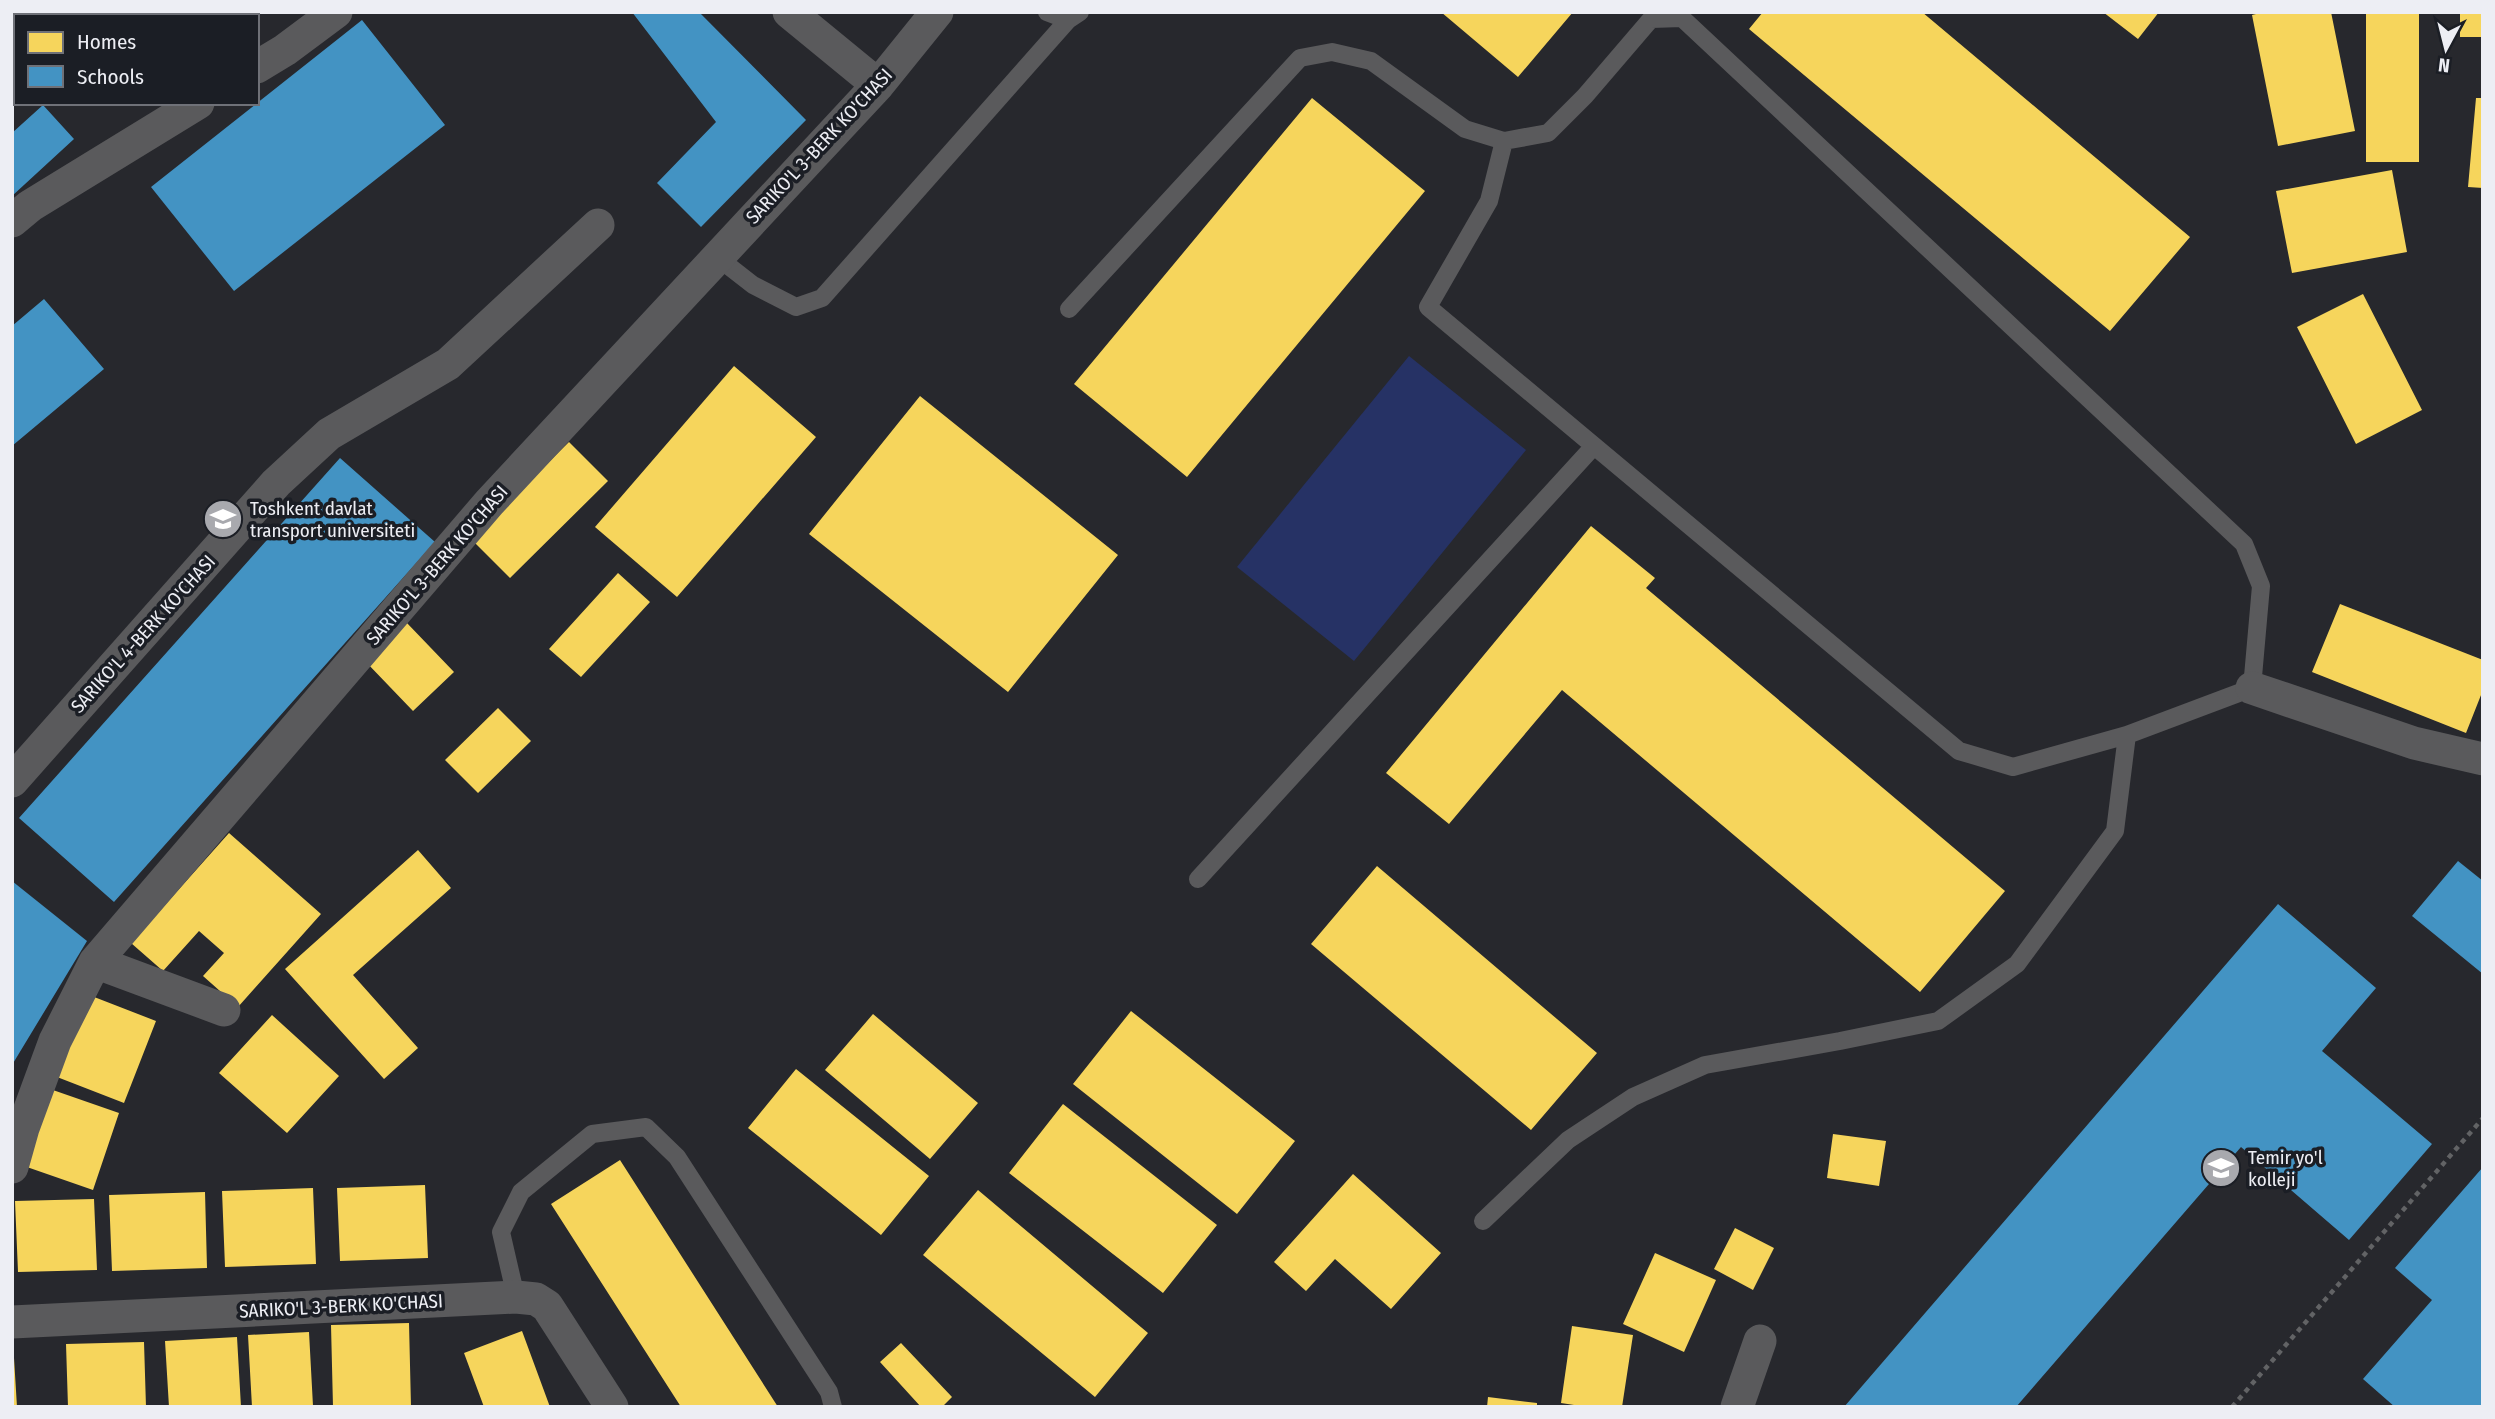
<svg xmlns="http://www.w3.org/2000/svg" width="2495" height="1419" font-family="'Fira Sans Condensed',sans-serif">
<style>
.green{fill:#263265}
.homes{fill:#f6d55c}
.schools{fill:#4393c3}
.lines{fill:none;stroke-linecap:round;stroke-linejoin:round}
.path{stroke:#626365;stroke-width:4.5;stroke-dasharray:5 5;stroke-linecap:butt}
.lane{stroke:#5a5a5c;stroke-width:18}
.street{stroke:#5a5a5c;stroke-width:33}
.labels{text-anchor:middle;dominant-baseline:central;stroke-width:7;stroke-linejoin:round;paint-order:stroke}
.street-label{font-size:19px;fill:#edeef4;stroke:#1b1e25}
.poi-label{font-size:19px;fill:#edeef4;stroke:#1b1e25;text-anchor:start}
</style>
<rect width="100%" height="100%" fill="#27282d"/>
<path class="green" d="M1409 356 1526 450 1354 661 1237 567Z"/>
<path class="homes" d="M1441 12H1573L1518 77Z
M1763 12H1922L2190 237 2110 331 1749 29Z
M2103 12H2159L2138 39Z
M2264 12H2331L2355 131 2278 146 2252 15Z
M2366 12H2419V162H2366Z
M2460 12H2483V37H2460Z
M1312 98 1425 191 1187 477 1074 384Z
M2476 98H2483V188L2468 187Z
M2392 170 2407 252 2292 273 2276 191Z
M2363 294 2422 410 2356 444 2297 327Z
M734 366 816 437 677 597 595 527Z
M920 396 1118 555 1008 692 809 534Z
M569 442 608 481 510 578 471 539Z
M1591 526 1655 578 1646 588 2005 891 1920 992 1562 690 1449 824 1386 773Z
M618 573 650 602 581 677 549 649Z
M2340 604 2483 660V690L2466 733 2312 672Z
M406 622 454 672 413 711 365 661Z
M498 708 531 741 478 793 445 760Z
M229 833 321 914 238 1007 203 976 224 953 199 931 163 971 131 943Z
M418 850 451 888 353 975 418 1048 384 1079 285 969Z
M1377 866 1597 1053 1531 1130 1311 944Z
M89 995 156 1021 124 1103 57 1077Z
M1131 1011 1295 1141 1237 1214 1073 1084Z
M873 1014 978 1103 930 1159 825 1070Z
M272 1015 339 1076 287 1133 219 1073Z
M796 1069 929 1176 881 1235 748 1128Z
M50 1089 119 1113 93 1190 24 1166Z
M1063 1104 1217 1225 1163 1293 1009 1173Z
M1833 1134 1886 1141 1879 1186 1827 1178Z
M620 1160 778 1407H681L551 1204Z
M1353 1174 1441 1253 1391 1309 1335 1259 1306 1291 1274 1262Z
M425 1185 428 1258 340 1261 337 1188Z
M313 1188 316 1264 225 1267 222 1191Z
M978 1190 1148 1333 1095 1397 923 1255Z
M205 1192 207 1268 112 1271 109 1195Z
M94 1199 97 1270 18 1272 15 1201Z
M1735 1228 1774 1248 1753 1290 1714 1269Z
M1655 1253 1716 1280 1684 1352 1623 1324Z
M409 1323 411 1407H333L331 1325Z
M1572 1326 1633 1335 1622 1407H1587L1561 1403Z
M522 1331 550 1407H484L464 1353Z
M309 1332 313 1406 252 1407 248 1335Z
M237 1337 241 1407H169L165 1341Z
M144 1342 146 1407H68L66 1344Z
M901 1343 952 1397 942 1407H921L880 1362Z
M14 1358 17 1407H12V1359Z
M1488 1397 1537 1403V1407H1487Z"/>
<path class="schools" d="M632 12H699L806 120 701 227 657 183 716 122Z
M362 20 445 125 234 291 151 187Z
M43 105 74 139 12 196V133Z
M44 299 104 369 12 446V326Z
M340 458 435 542 114 902 19 818Z
M2458 861 2483 881V974L2412 916Z
M12 881 87 941 12 1065Z
M2278 904 2376 988 2322 1051 2432 1144 2349 1240 2241 1147 2016 1407H1844Z
M2483 1167V1407H2395L2363 1379 2432 1300 2395 1268Z"/>
<g class="lines">
<path class="path" d="M2232 1407 2483 1118"/>
<path class="lane" d="M1047 12 1068 20 1080 12
M717 257 753 285 796 307 822 298 1068 20
M1069 309 1300 58 1332 52 1371 61 1465 129 1504 141 1548 133 1585 96 1651 19 1682 18 2244 544 2261 586 2252 688 2127 735 2013 767 1959 751 1428 307 1489 201 1504 141
M1198 879 1594 446
M1483 1221 1568 1140 1633 1097 1705 1065 1840 1041 1938 1021 2017 964 2115 831 2127 735
M516 1297 501 1232 521 1192 592 1134 646 1127 677 1157 829 1392 833 1407"/>
<path class="street" d="M789 12 878 85
M257 67 285 50 336 12
M12 221 30 206 198 103
M2252 688 2414 743 2483 759
M12 781 276 483 329 434 448 364 598 225
M95 962 224 1010
M12 1167 23 1128 55 1041 95 962 489 503 878 85 937 12
M12 1322 516 1297 536 1299 547 1306 612 1407
M1737 1407 1760 1341"/>
</g>
<defs>
<g id="university-disc" transform="scale(2.0125)"><circle r="9.5" fill="#a8a9ae" stroke="#1b1e25"/><path d="M0-5L7-2L0 1L-7-2ZM-4 1L0 2.5L4 1V4Q0 6-4 4Z" fill="#fff"/></g>
</defs>
<g fill-rule="evenodd">
<use href="#university-disc" x="223" y="519"/>
<use href="#university-disc" x="2221" y="1168"/>
</g>
<g class="labels">
<g class="street-label">
<text transform="translate(819 146) rotate(-47)">SARIKO'L 3-BERK KO'CHASI</text>
<text transform="translate(437 565) rotate(-49)">SARIKO'L 3-BERK KO'CHASI</text>
<text transform="translate(143 634) rotate(-48)">SARIKO'L 4-BERK KO'CHASI</text>
<text transform="translate(341 1306) rotate(-3)">SARIKO'L 3-BERK KO'CHASI</text>
</g>
<g class="poi-label">
<text x="250" y="508">Toshkent davlat<tspan x="250" dy="22">transport universiteti</tspan></text>
<text x="2248" y="1157">Temir yo'l<tspan x="2248" dy="22">kolleji</tspan></text>
</g>
</g>
<rect width="2495" height="1419" fill="none" stroke="#edeef4" stroke-width="28"/>
<rect x="14" y="14" width="245" height="91" fill="#1b1e25" stroke="#6f7178" stroke-width="2"/>
<rect x="28" y="32" width="35" height="21" fill="#f6d55c" stroke="#6f7178" stroke-width="2"/>
<text x="77" y="49" font-size="21" fill="#edeef4">Homes</text>
<rect x="28" y="66" width="35" height="21" fill="#4393c3" stroke="#6f7178" stroke-width="2"/>
<text x="77" y="84" font-size="21" fill="#edeef4">Schools</text>
<g transform="translate(2446 49) rotate(187)" stroke="#1b1e25" stroke-width="5" paint-order="stroke">
<path d="M0-5L12 26L0 18L-12 26Z" fill="#edeef4"/>
<text y="-10" font-size="19" font-weight="bold" text-anchor="middle" fill="#edeef4">N</text>
</g>
</svg>
